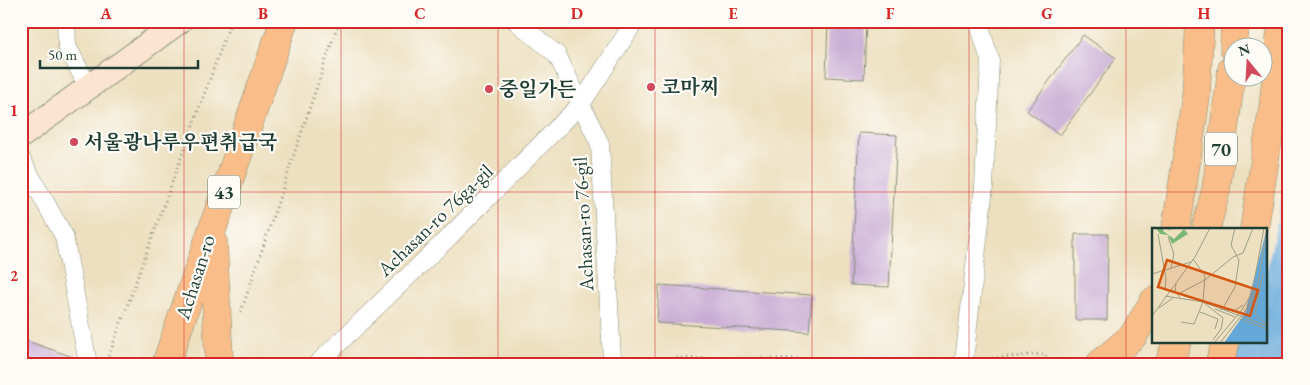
<svg xmlns="http://www.w3.org/2000/svg" width="1310" height="385" font-family="'EB Garamond','Noto Serif KR',serif">
<style>
.water{fill:#64a7d9;stroke:#427286;fill-rule:evenodd}
.pier{fill:#ede0c0;fill-rule:evenodd}
.building{fill:#c7aad4}
.lines{fill:none;stroke-linecap:round;stroke-linejoin:round}
.street-casing{stroke:#868e7a;stroke-width:19}
.secondary-casing{stroke:#868e7a;stroke-width:26}
.primary-casing{stroke:#868e7a;stroke-width:29}
.highway-casing{stroke:#868e7a;stroke-width:29}
.path{stroke:#868e7a;stroke-width:3;stroke-dasharray:1 4;stroke-linecap:butt}
.street{stroke:#fff;stroke-width:18}
.secondary{stroke:#fce5d0;stroke-width:24}
.primary{stroke:#f8bd89;stroke-width:28}
.highway{stroke:#f8bd89;stroke-width:28}
.grid{fill:none;stroke:#d62828;stroke-width:1;stroke-opacity:0.55}
.poi-dot{fill:#d1495b;stroke:#fdfcf7;stroke-width:2}
.labels{text-anchor:middle;dominant-baseline:central;stroke-width:4.5;stroke-linejoin:round;paint-order:stroke}
.shield{fill:#fdfcf7;stroke:#62766e;stroke-width:1}
.shield-label{font-size:19px;font-weight:bold;fill:#1f3d34}
.poi-label{font-size:20px;font-weight:bold;fill:#1f3d34;stroke:#fdfcf7;text-anchor:start}
.street-label{font-size:20px;fill:#1f3d34;stroke:#fdfcf7}
.inset-road{fill:none;stroke:#9b9f88;stroke-width:1}
.view{fill:#d45610;fill-opacity:0.15;stroke:#d45610;stroke-width:2.5}
.inset-edge{fill:none;stroke:#1f3d34;stroke-width:2.5}
.neatline{fill:none;stroke:#d62828;stroke-width:2}
.grid-label{font-size:16px;text-anchor:middle;font-weight:bold;fill:#d62828}
</style>
<rect width="100%" height="100%" fill="#fdfcf7"/>
<filter id="ink" filterUnits="userSpaceOnUse"><feTurbulence type="fractalNoise" baseFrequency=".02" numOctaves="2"/><feDisplacementMap in="SourceGraphic" scale="10" xChannelSelector="R" yChannelSelector="G"/><feConvolveMatrix kernelMatrix="1 2 1 2 8 2 1 2 1" color-interpolation-filters="sRGB"/></filter>
<filter id="wash" filterUnits="userSpaceOnUse"><feTurbulence type="fractalNoise" baseFrequency=".0096" numOctaves="4" result="noise"/><feDisplacementMap in="SourceGraphic" scale="20" xChannelSelector="R" yChannelSelector="G"/><feGaussianBlur stdDeviation="1.12" result="paint"/><feColorMatrix in="noise" values="0 0 0 0 0 0 0 0 0 0 0 0 0 0 0 0 0 1.4 0 .05"/><feComposite in="paint" operator="in"/></filter>
<g filter="url(#wash)">
<rect width="100%" height="100%" fill="#ede0c0"/>
<path class="water" d="M1289 21V364H1225L1231 341H1266V229L1214 42ZM1232 48H1262V78H1232Z"/>
<path class="pier" d="M1212 21H1289V167L1266 273V229H1230ZM1232 48H1262V78H1232Z"/>
<g id="blocks">
<path class="building" d="M828 21H866L864 79 826 77Z
M1083 35 1116 58 1060 135 1027 111Z
M859 133 897 135 889 287 851 285Z
M1075 234H1108L1107 320H1075Z
M659 285 812 295 809 332 657 323Z
M21 339 76 358 77 364H21Z"/>
</g>
</g>
<g filter="url(#ink)">
<use href="#blocks" fill-opacity="0" stroke="#868e7a" stroke-width="1"/>
<g class="lines">
<g class="street-casing">
<path id="street" d="M66 21 67 46 88 87
M516 21 557 55 600 144 612 358 616 364
M21 159 64 236 88 364
M317 364 450 236 581 104 635 21
M960 364 964 361 984 187 990 60 978 21"/>
</g>
<g class="secondary-casing">
<path id="secondary" d="M21 136 180 21"/>
</g>
<g class="primary-casing">
<path id="primary" d="M213 241 219 359 221 364
M166 364 284 21"/>
</g>
<g class="highway-casing">
<path id="highway" d="M1234 48 1235 21
M1176 229 1196 96 1200 21
M1206 229 1216 190 1232 69
M1254 229 1273 108 1282 21
M1100 364 1133 336 1154 301
M1169 364 1177 341
M1219 364 1226 341"/>
</g>
<path class="path" d="M241 312 339 21
M632 358 943 360
M982 359 1045 354 1050 364
M107 361 231 21
M579 364 593 361"/>
<use href="#street" class="street"/>
<use href="#secondary" class="secondary"/>
<use href="#primary" class="primary"/>
<use href="#highway" class="highway"/>
</g>
</g>
<path class="grid" d="M184 21V364M341 21V364M498 21V364M655 21V364M812 21V364M969 21V364M1126 21V364M21 192H1289"/>
<g class="poi-dot">
<circle cx="651" cy="87" r="5"/>
<circle cx="489" cy="89" r="5"/>
<circle cx="74" cy="142" r="5"/>
</g>
<g class="labels">
<g class="shield">
<rect x="1205" y="132.5" width="32" height="33" rx="4"/>
<rect x="208" y="175.5" width="32" height="33" rx="4"/>
</g>
<g class="shield-label">
<text x="1221" y="149">70</text>
<text x="224" y="192">43</text>
</g>
<g class="poi-label">
<text x="661" y="87">코마찌</text>
<text x="499" y="89">중일가든</text>
<text x="84" y="142">서울광나루우편취급국</text>
</g>
<g class="street-label">
<text transform="translate(435 220) rotate(-44)">Achasan-ro 76ga-gil</text>
<text transform="translate(583 224) rotate(-93)">Achasan-ro 76-gil</text>
<text transform="translate(195 277) rotate(-72)">Achasan-ro</text>
</g>
</g>
<g transform="translate(1152 228)">
<rect width="115" height="115" fill="#ede0c0"/>
<path d="M4 0H16L20 3 12 0 11 3 22 11 32 1 36 6 20 16 16 7 8 6Z" fill="#7ab776"/>
<path d="M115 0V115H72L93 85Z" fill="#64a7d9"/>
<path class="inset-road" d="M6 6 14 50 13 62M16 9 22 26 19 40M0 46 39 34M111 46 103 86 115 97M24 56 23 64 28 69M26 66 53 52 81 29 91 25 101 0M13 68 51 74 115 98M51 74 71 90 69 101 61 112M7 80 21 70M71 80 83 59 87 32 79 17 83 0M63 81 83 89M68 81 82 83 91 77M48 84 66 91 63 101M0 88 43 29 58 0M88 91 115 101M29 94 42 96 51 74 53 48 41 31M62 115 90 82 100 65 112 0M68 115 96 79 105 61 115 1"/>
<path class="view" d="M15 32 106 62 98 88 6 59Z"/>
<rect width="115" height="115" class="inset-edge"/>
</g>
<rect width="1310" height="385" fill="none" stroke="#fdfcf7" stroke-width="55"/>
<g transform="translate(1248 62) rotate(342)"><circle r="24" fill="#fdfcf7" stroke="#a4b0a9"/>
<path d="M0-4L9 19L0 12L-9 19Z" fill="#d1495b"/>
<text y="-8" font-size="14" font-weight="bold" text-anchor="middle" fill="#1f3d34">N</text>
</g>
<path d="M40 60v8h158v-8" fill="none" stroke="#1f3d34" stroke-width="2.5"/>
<text x="48" y="60" font-size="15" fill="#1f3d34" stroke="#fdfcf7" stroke-width="4" paint-order="stroke">50 m</text>
<rect x="28" y="28" width="1254" height="330" class="neatline"/>
<g class="grid-label">
<text x="106" y="19">A</text>
<text x="263" y="19">B</text>
<text x="420" y="19">C</text>
<text x="577" y="19">D</text>
<text x="733" y="19">E</text>
<text x="890" y="19">F</text>
<text x="1047" y="19">G</text>
<text x="1204" y="19">H</text>
<text x="14" y="116">1</text>
<text x="14" y="281">2</text>
</g>
</svg>
